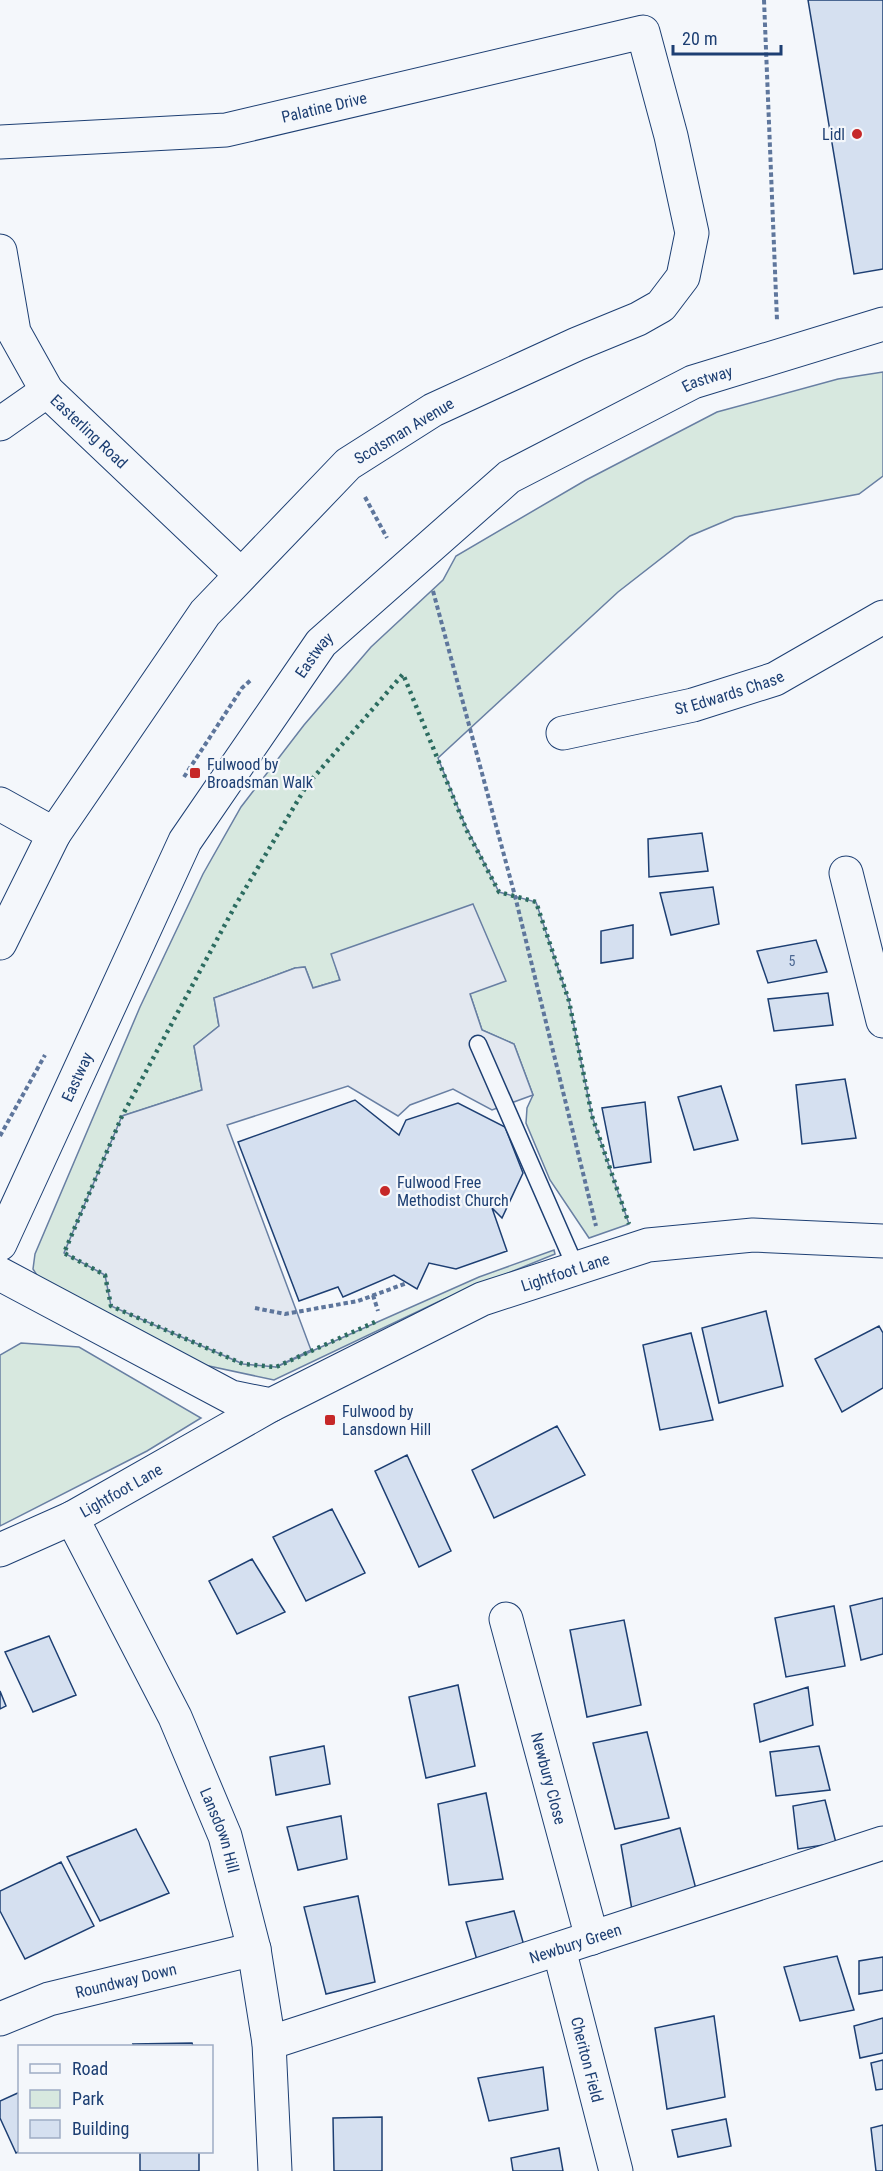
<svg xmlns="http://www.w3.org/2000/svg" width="883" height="2171" font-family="'Roboto Condensed',sans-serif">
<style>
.green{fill:#d7e8df;stroke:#687fa3;stroke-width:1.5}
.parking{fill:#e3e8f0;stroke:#687fa3;stroke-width:1.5}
.building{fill:#d5e0f0;stroke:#1d3f73;stroke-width:1.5}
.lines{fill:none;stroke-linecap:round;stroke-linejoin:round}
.lane-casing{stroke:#1d3f73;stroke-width:19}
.street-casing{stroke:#1d3f73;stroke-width:35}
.secondary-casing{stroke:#1d3f73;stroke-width:35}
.path{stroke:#5e769c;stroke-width:4;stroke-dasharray:4.5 3;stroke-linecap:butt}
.lane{stroke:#f4f7fb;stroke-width:16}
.street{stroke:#f4f7fb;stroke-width:33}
.secondary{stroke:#f4f7fb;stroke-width:33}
.hedge{stroke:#2c6c60;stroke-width:4.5;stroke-dasharray:3 4.5;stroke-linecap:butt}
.poi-dot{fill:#c62828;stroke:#f4f7fb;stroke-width:2}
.labels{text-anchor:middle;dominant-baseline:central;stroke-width:4.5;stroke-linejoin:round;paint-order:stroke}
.number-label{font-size:14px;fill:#4b6792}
.street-label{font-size:16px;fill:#1d3f73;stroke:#f4f7fb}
.poi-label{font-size:16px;fill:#1d3f73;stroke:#f4f7fb;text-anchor:start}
</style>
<rect width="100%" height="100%" fill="#f4f7fb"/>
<path class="green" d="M883 372V476L859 494 735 517 690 536 618 592 438 758 465 825 499 892 536 902 569 1001 592 1116 629 1224 589 1238 550 1180 526 1123 527 1108 533 1095 514 1044 482 1030 470 994 332 954 340 980 313 988 305 967 295 968 214 998 219 1026 194 1046 202 1090 122 1116 276 1367 479 1277 554 1250 555 1254 442 1300 274 1380 195 1363 45 1288 33 1269 35 1254 140 1007 203 874 241 807 304 725 371 647 443 580 456 556 586 480 717 412 838 379Z
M21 1343 79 1347 201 1418 147 1451 0 1526V1355Z"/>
<path class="parking" d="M473 904 506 981 470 994 482 1030 514 1044 533 1095 492 1110 453 1089 410 1105 398 1116 348 1086 227 1125 311 1350 276 1367 243 1364 111 1306 105 1275 64 1253 122 1116 202 1090 194 1046 219 1026 214 998 295 968 305 967 313 988 340 980 331 954Z"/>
<path class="building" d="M808 0H883V269L854 274Z
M702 833 708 871 649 877 648 839Z
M713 887 719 924 671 935 660 893Z
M633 925V958L601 963V931Z
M816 940 827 972 768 983 757 951Z
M828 993 833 1025 774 1031 768 999Z
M845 1079 856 1138 802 1144 796 1085Z
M721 1086 738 1140 694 1150 678 1097Z
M355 1100 399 1135 406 1120 458 1103 505 1127 523 1173 502 1218 492 1208 507 1251 456 1269 429 1263 417 1289 394 1275 343 1297 338 1287 299 1301 238 1142Z
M645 1102 651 1162 614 1168 602 1108Z
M766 1311 783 1386 719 1403 702 1328Z
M879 1326 883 1333V1388L842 1412 815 1359Z
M691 1333 713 1420 660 1430 643 1345Z
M557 1426 585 1475 494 1518 472 1470Z
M407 1455 451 1551 419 1567 375 1471Z
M332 1509 365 1573 306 1601 273 1537Z
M252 1559 285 1612 237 1634 209 1581Z
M883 1598V1654L861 1660 850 1606Z
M834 1606 845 1666 786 1677 775 1618Z
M624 1620 641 1705 587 1717 570 1630Z
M49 1636 76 1695 33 1712 5 1652Z
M458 1685 475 1766 426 1778 409 1697Z
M808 1687 813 1725 760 1742 754 1704Z
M0 1691 6 1706 0 1709Z
M647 1732 669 1818 615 1829 593 1743Z
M324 1746 330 1784 276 1795 270 1757Z
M819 1746 830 1790 776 1796 770 1752Z
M486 1793 503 1879 449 1885 438 1804Z
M825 1800 836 1843 798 1849 793 1806Z
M341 1816 347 1859 298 1870 287 1827Z
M680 1828 697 1893 632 1910 621 1845Z
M136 1829 169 1893 100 1921 67 1857Z
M61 1862 94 1926 25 1959 0 1911V1891Z
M358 1896 375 1982 326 1994 304 1907Z
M514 1911 525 1949 477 1960 466 1922Z
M837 1956 854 2010 800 2021 784 1967Z
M883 1957V1990L859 1994V1961Z
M714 2016 725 2097 667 2109 655 2028Z
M883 2018V2053L860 2058 854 2026Z
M192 2043 193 2046H134L133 2044Z
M883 2060V2089L876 2090 871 2063Z
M543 2067 548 2110 489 2121 478 2078Z
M20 2092V2151L16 2153 0 2118V2101Z
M382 2117V2171H334L333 2118Z
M726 2119 731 2146 678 2157 672 2130Z
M883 2125V2171H876L871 2128Z
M559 2148 563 2171H513L511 2158Z
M140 2152H199V2171H140Z"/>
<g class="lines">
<g class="lane-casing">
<path id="lane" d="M478 1044 576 1268"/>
</g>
<g class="street-casing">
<g id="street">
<path id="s1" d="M0 142 226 130 643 32 671 136 692 233 683 277 661 306 638 319 577 344 433 410 348 464 205 613 54 834"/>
<path id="s2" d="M0 251 14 332 47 391 240 574"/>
<path d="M0 424 47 391"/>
<path id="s3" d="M563 733 693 705 775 679 883 617"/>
<path d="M0 804 54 834 0 943"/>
<path d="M846 873 883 1021"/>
<path id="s4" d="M72 1518 175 1717 225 1836 254 1949 269 2043 275 2171"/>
<path id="s5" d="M0 1550 72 1518 271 1405"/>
<path id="s6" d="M506 1619 592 1938"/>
<path id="s7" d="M559 1949 616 2171"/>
<path id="s8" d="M0 2019 49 1999 254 1949"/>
<path id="s9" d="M269 2043 883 1843"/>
</g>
</g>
<g class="secondary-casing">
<g id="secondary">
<path id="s10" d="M0 1244 185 841 321 643 509 477 693 382 883 324"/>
<path id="s11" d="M0 1274 231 1397 271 1405 482 1299 648 1245 753 1235 883 1241"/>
</g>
</g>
<path class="path" d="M764 0 777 320
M365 497 387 538
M433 591 515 896 596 1226
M184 777 242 688 251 680
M0 1136 45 1055
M373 1295 378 1311
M255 1308 285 1314 358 1301 407 1283"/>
<use href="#lane" class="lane"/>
<use href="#street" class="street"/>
<use href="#secondary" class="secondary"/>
<path class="hedge" d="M375 1322 276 1367 243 1364 111 1306 105 1275 64 1253 122 1116 235 906 307 785 403 674 467 831 499 892 536 902 569 1001 592 1116 629 1224"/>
</g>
<g class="poi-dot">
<circle cx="857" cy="134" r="6"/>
<rect x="189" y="767" width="12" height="12" rx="3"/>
<circle cx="385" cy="1191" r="6"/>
<rect x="324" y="1414" width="12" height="12" rx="3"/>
</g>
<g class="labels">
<g class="number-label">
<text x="792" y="961">5</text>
</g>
<g class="street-label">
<text stroke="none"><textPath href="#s1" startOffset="327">Palatine Drive</textPath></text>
<text stroke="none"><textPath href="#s10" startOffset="1156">Eastway</textPath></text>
<text stroke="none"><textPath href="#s2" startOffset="208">Easterling Road</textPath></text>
<text transform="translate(404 431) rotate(-31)">Scotsman Avenue</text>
<text stroke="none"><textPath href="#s10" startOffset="670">Eastway</textPath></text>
<text stroke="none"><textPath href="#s3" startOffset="171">St Edwards Chase</textPath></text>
<text stroke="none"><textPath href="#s10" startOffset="184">Eastway</textPath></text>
<text stroke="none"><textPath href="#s11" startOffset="626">Lightfoot Lane</textPath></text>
<text stroke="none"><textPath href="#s5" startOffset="135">Lightfoot Lane</textPath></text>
<text stroke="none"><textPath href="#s6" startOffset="165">Newbury Close</textPath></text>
<text stroke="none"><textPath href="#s4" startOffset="346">Lansdown Hill</textPath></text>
<text stroke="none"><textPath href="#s9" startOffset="322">Newbury Green</textPath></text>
<text stroke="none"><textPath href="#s8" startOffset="132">Roundway Down</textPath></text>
<text stroke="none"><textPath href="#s7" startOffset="114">Cheriton Field</textPath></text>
</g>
<g class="poi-label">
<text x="845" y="134" text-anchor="end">Lidl</text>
<text x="207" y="764">Fulwood by<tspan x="207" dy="18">Broadsman Walk</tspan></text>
<text x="397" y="1182">Fulwood Free<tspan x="397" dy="18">Methodist Church</tspan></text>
<text x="342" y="1411">Fulwood by<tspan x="342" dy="18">Lansdown Hill</tspan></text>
</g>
</g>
<rect x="18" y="2045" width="195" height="108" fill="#f4f7fb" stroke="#9eadc5" stroke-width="1.5"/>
<rect x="30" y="2064" width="30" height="9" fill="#f4f7fb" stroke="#9eadc5" stroke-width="1.5"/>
<text x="72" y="2075" font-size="18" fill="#1d3f73">Road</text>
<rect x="30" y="2090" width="30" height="18" fill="#d7e8df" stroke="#9eadc5" stroke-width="1.5"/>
<text x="72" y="2105" font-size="18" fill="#1d3f73">Park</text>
<rect x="30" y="2120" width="30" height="18" fill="#d5e0f0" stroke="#9eadc5" stroke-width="1.5"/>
<text x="72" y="2135" font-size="18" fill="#1d3f73">Building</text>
<path d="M673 45v9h108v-9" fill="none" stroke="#1d3f73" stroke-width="3"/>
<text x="682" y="45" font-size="18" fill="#1d3f73" stroke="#f4f7fb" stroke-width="4.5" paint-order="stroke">20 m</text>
</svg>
